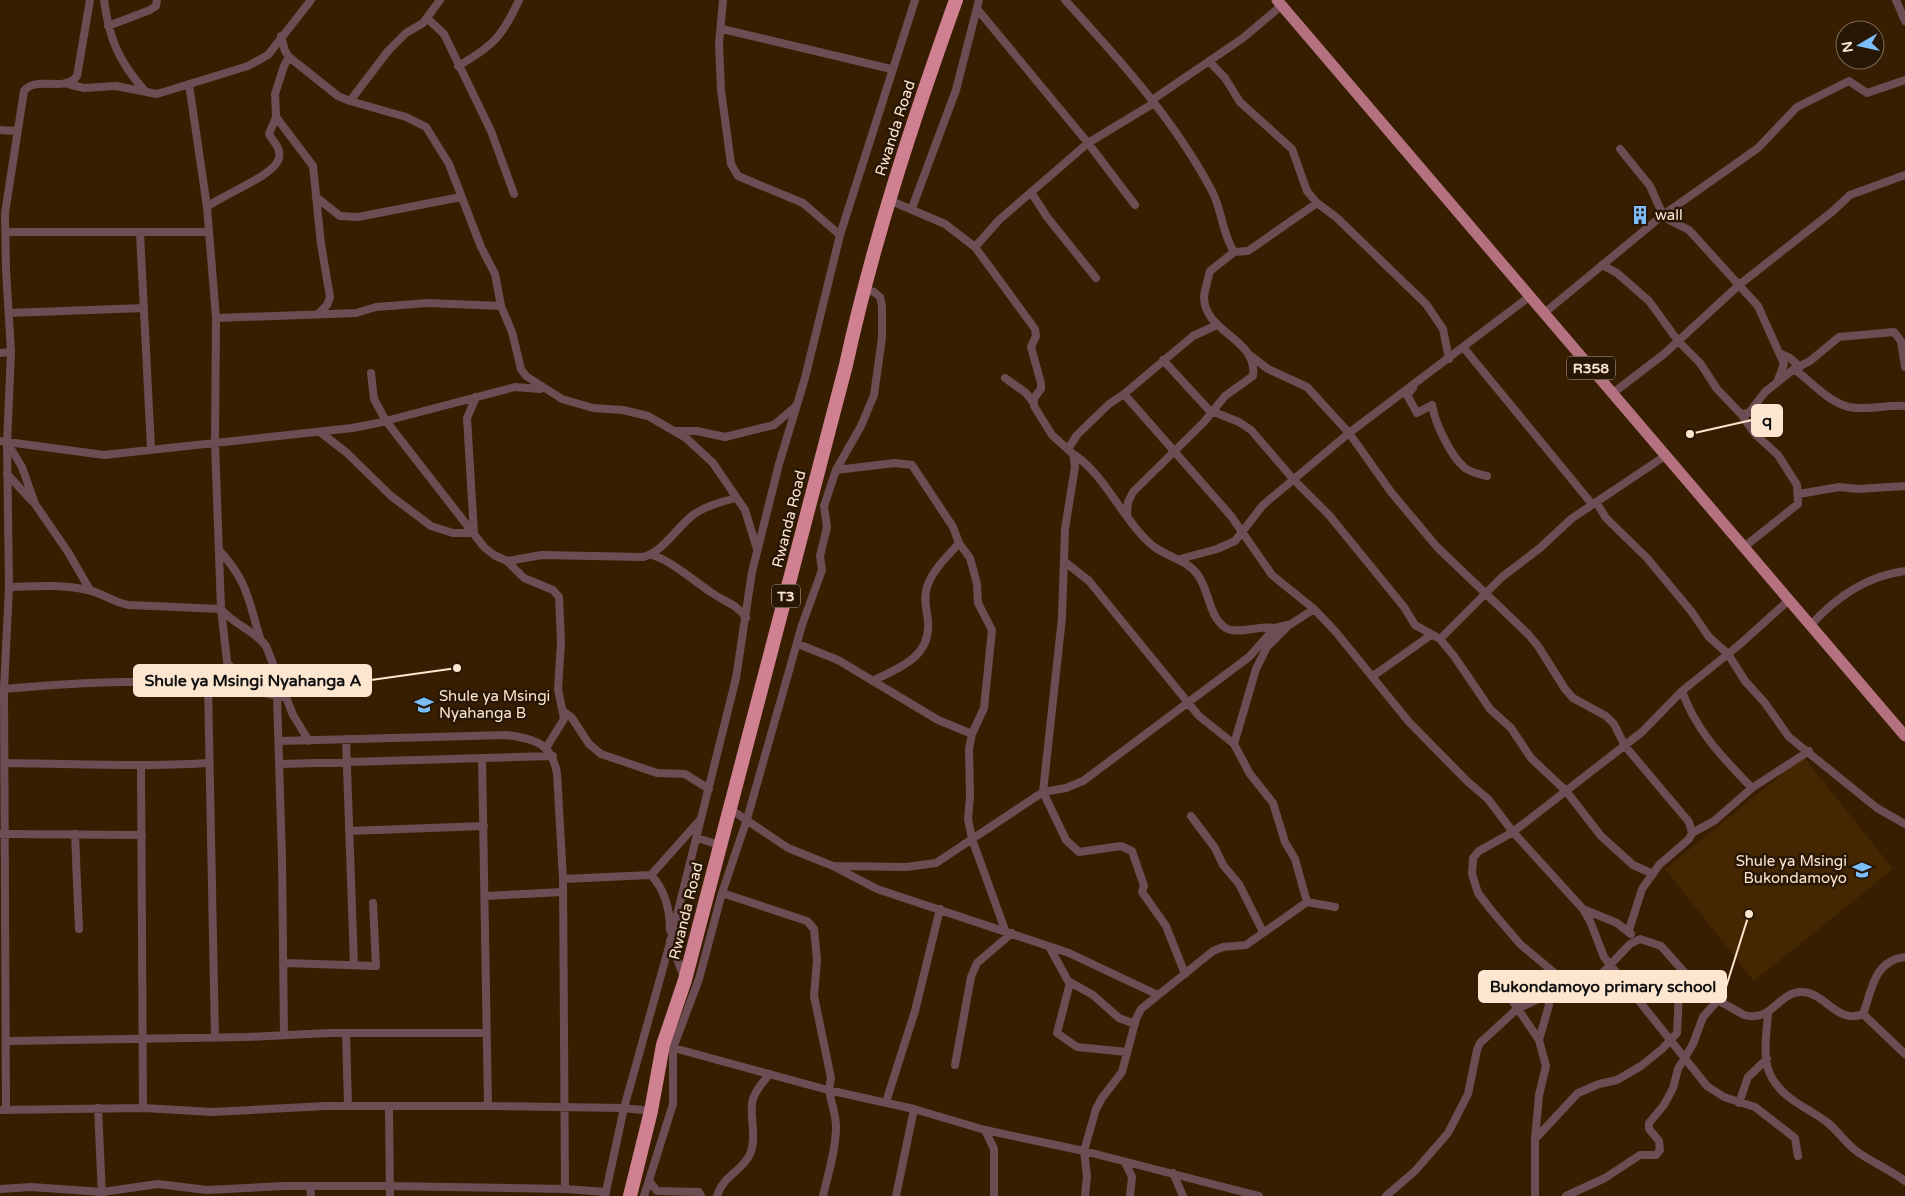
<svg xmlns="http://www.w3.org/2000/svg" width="1905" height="1196" font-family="'Varela Round',sans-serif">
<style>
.built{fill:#442701}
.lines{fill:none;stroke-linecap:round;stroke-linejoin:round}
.street{stroke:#6d4d53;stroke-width:8}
.primary{stroke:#b47280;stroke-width:11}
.highway{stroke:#d08191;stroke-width:14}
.labels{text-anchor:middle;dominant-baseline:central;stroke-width:5;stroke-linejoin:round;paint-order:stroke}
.shield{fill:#281705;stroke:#bda892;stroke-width:1}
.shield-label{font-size:14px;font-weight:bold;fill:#fde6cf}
.street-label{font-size:15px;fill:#fde6cf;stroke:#281705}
.poi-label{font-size:15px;fill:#fde6cf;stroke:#281705;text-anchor:start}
.leader{fill:none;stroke:#fde6cf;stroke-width:2}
.callout-dot{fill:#fde6cf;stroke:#281705;stroke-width:2}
.callout{fill:#fde6cf;stroke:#fde6cf;stroke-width:2}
.callout-label{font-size:16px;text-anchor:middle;font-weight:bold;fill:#111}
</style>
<rect width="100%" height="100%" fill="#381e00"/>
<path class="built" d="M1804 757 1893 869 1754 981 1665 869Z"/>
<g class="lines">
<path class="street" d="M104 0C109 39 119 62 145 91
M723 0 719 44 721 90 731 164 738 176 803 203 840 235
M1065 0C1119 59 1174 119 1212 191 1222 210 1222 233 1234 252
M1896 0 1905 21
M978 10 1088 143 1135 205
M427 18 444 34 491 131 514 194
M108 26 150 10 156 6 157 0
M722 29 891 69
M281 36 285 51 289 57 338 96 350 101 406 117 426 127 449 164 481 247 495 274 501 306 512 332 521 369 526 376 562 399 593 408 623 410 648 416 686 438 713 463 745 510 757 549
M458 66C493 46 502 37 519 0
M68 84 84 88 116 86 157 94 248 66 268 55 311 0
M189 84 207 207 216 318 215 444 221 609 230 687
M1152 100 1243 38 1282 5
M350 101 388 51 406 33 423 23 440 0
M276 117 313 166 321 244 330 297 327 305 317 315
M0 130 16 131
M1620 149 1650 186 1663 215 1669 220 1689 230 1758 306 1784 364 1778 380
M1031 192 1047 217 1096 278
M316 197 340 216 358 217 461 197
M889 200 945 224 975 247 1035 329 1036 336 1031 347 1041 383V389L1034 398V406L1052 435 1073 454 1075 467 1065 529 1062 618 1043 792 1066 840 1079 852 1121 846 1132 851 1144 886 1142 892 1166 926 1185 974
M1317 203 1336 217 1426 304 1443 329 1449 359
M207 207C222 195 276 175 279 158 281 147 273 142 269 134L276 117 275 94 284 66 289 57
M912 208 956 90 979 0
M6 232H208
M140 233 151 448
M975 247 999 220 1088 143 1154 103
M1602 265 1617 273 1649 301 1678 341 1700 363 1717 389 1741 414 1755 434 1778 455 1797 485 1798 504 1744 547
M9 313 144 308
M1543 314 1663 215 1758 148 1797 107 1849 81 1867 93 1905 80
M216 318 356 313 376 307 428 303 501 306
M1463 347 1592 504
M0 353 11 352
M1781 354 1790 358 1800 367
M1251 356 1268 369 1307 387 1349 433 1391 492 1437 547 1528 634 1538 646 1565 689 1573 698 1606 716 1614 724 1625 746 1689 822 1692 833 1689 839 1659 865 1642 889 1629 930
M1163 360 1209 410 1239 422 1251 430 1294 480 1329 515 1404 607 1415 625 1440 639 1454 656 1490 709 1511 728 1531 758 1566 791 1601 836 1633 865 1653 874
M1794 369C1812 382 1828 402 1849 407 1868 411 1887 404 1905 406
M371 373 374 399 386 421 484 547 494 555 507 561 542 555 643 557C663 552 676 528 693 515 705 506 721 502 736 498
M1005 378 1026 393 1033 402
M1413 388 1407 395 1417 413 1432 405C1435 423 1451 457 1465 468 1472 473 1479 474 1487 476
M1613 393 1664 354 1739 285 1833 211 1850 195 1905 175
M1124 394 1231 516 1272 575 1314 609 1335 631 1409 722 1468 782 1488 799 1513 832 1583 909 1590 921 1604 957 1707 1086 1724 1097 1755 1107 1795 1138 1798 1156
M1741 414 1749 413 1765 392 1794 369 1810 361 1839 337 1894 332 1901 341 1905 367
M676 431H697L725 437 774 425 795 407
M320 432 347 453 391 496 431 526 453 533H474L467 418 476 397
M0 441 104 455 352 428 378 423 515 387 540 389
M8 444 22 467 35 504 68 552 90 590
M1068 449 1077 435 1109 404 1124 394 1193 336 1217 325
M1073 454C1104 473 1124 522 1153 546 1167 557 1186 559 1198 575 1209 590 1209 618 1226 628 1237 635 1261 625 1275 628
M836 470 895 463 912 465 953 527 959 543 970 558 977 584 978 603 992 630 984 708 972 734 969 749 970 796 968 819 972 839 1005 930
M7 474 32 501
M1799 494 1839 487 1858 489 1905 486
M1596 502 1606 518 1647 558 1691 611 1709 637 1728 654 1745 681 1765 703 1789 737 1877 808 1905 824
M1127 516 1128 502 1133 492 1204 422 1225 396 1253 376C1258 338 1204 333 1204 297 1204 294 1209 274 1210 271L1234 252 1248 251 1317 203 1307 191 1292 149 1240 102 1225 78 1209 61
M219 550C248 582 248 599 260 638
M652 555C672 561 694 581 712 593 725 602 737 604 746 618
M1180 559 1217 549 1235 541 1263 505 1349 433 1529 297
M507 561 524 578 553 590 559 597 561 642 558 689 564 719 546 748
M1065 562 1089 581 1199 716 1234 744 1250 774 1273 803 1285 842 1295 859 1307 902
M9 587C35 586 63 584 88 590 103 593 114 603 129 605L221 609C234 625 254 630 266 646L293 715 309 741
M1810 626C1835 598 1866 576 1905 571
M1440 639 1502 577 1540 548 1571 519 1665 456
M798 644 838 660 938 720 972 734
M229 665 251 690
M1373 676 1431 635
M874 680C900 668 931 656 928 622 927 610 923 599 927 587 932 570 948 556 959 543
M208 685 215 1038
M4 689C96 681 192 675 282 697
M1682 691C1696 731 1723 758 1752 788
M277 696 282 859 284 1035
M563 711 572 718 589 744 601 754 657 773 685 774 709 789
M346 739 354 965
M279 741 507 735C534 739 551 742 557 773L563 879 565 1189
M1234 744 1256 669 1267 647 1289 625
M482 759 488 1106
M5 763C73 764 141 767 208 763
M280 764 553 756
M141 765 143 1108
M730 809 788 848 833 866 877 889 1069 953 1158 995
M1191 816 1215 848 1223 865 1239 884 1263 932
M349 831 484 826
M1692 833 1714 821 1752 788 1809 751
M0 834 142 835
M75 834 79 929
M697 838 720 845
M833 866 906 867 936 863 1043 792 1066 788 1083 781 1249 657 1275 628 1291 624 1314 609
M651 875C665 890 670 909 670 930
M563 879 651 875 700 820
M722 893 807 921 814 929 817 960 814 996 831 1078C826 1096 836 1108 836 1127 836 1150 828 1174 823 1196
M485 896 563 892
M1583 909 1617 923 1631 934
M670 941 684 977
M1050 948 1068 981 1093 995 1119 1018 1135 1024
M284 963 376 966 373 903
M1495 975 1539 1040
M1070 983 1057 1033 1077 1047 1127 1052
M1569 985 1520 944 1491 910 1478 893 1472 874 1473 858 1479 851 1513 832 1642 732 1682 691 1739 645 1788 601
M1768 1013C1767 1031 1762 1057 1770 1074 1781 1099 1809 1108 1828 1123 1839 1132 1847 1145 1859 1153 1874 1163 1890 1170 1905 1181
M1863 1014 1905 1054
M346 1033 348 1106
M7 1041 247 1037 329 1033H485
M670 1047 828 1090 914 1109 985 1130 1084 1151 1259 1196
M955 1065 971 977 977 963 1012 933
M886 1102 915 1011 940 909
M1739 1103 1748 1077 1767 1059
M389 1107 390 1196
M98 1108 102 1196
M0 1110 143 1108 213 1112 326 1106H488L624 1108 651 1111
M6 1110 4 689 9 587 7 443 11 352 6 270 5 213 24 91C36 75 64 93 77 76L90 0
M985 1130 994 1149V1196
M1535 1139 1578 1093 1599 1084 1617 1080 1641 1066 1662 1049 1677 1033 1679 994 1692 982
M1125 1162 1132 1177 1130 1196
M1173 1173 1183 1196
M649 1181 657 1191 699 1192 701 1196
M310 1186 311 1196
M0 1189 31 1187 102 1192 158 1184 207 1190 285 1186H390L565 1189 606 1192
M605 1196 624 1108 670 943 736 678 752 572 779 464 805 378 840 235 915 0
M644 1196 673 1104V1048L699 979 722 893 747 819 802 625 822 570 820 556 827 527 824 506 836 470 861 426 874 395 882 338V306L880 297 874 292 862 289
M717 1196C724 1174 742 1172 750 1154 757 1138 750 1120 752 1103 754 1092 763 1082 770 1074
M896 1196 914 1109
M1085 1196 1087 1176 1084 1151 1096 1109 1102 1098 1122 1072 1136 1019 1141 1009 1213 951 1223 947 1246 945 1307 902 1335 907
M1386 1196 1415 1171 1448 1133 1468 1094 1477 1050 1480 1043 1517 1009 1547 995
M1535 1196V1139L1539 1095 1546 1066 1539 1040 1549 1005 1547 995C1561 983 1575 989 1591 985L1630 944 1640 939 1661 946 1700 990 1744 1015C1773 1023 1779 990 1803 992 1825 993 1838 1025 1863 1014 1872 991 1873 961 1905 957
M1566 1196 1605 1178 1640 1155H1656L1660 1150 1659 1141 1649 1129V1123L1664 1105 1673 1088 1678 1069 1693 1044 1703 1017 1719 999"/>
<path class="primary" d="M1277 0 1905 736"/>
<path class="highway" d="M630 1196 651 1111 663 1045 685 980 846 365C873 241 913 120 956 0"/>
</g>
<defs>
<g id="building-bare" transform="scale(1.5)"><path d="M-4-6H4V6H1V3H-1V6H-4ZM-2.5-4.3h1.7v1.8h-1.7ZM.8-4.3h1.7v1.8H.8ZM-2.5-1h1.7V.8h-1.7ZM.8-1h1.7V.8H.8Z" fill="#7cbef9" stroke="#281705" stroke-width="2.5" paint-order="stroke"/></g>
<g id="school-bare" transform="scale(1.5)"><path d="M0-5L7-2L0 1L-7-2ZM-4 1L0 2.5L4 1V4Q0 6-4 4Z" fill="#7cbef9" stroke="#281705" stroke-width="2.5" paint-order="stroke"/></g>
</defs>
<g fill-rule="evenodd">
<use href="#building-bare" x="1640" y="215"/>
<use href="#school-bare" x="424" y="705"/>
<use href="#school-bare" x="1862" y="870"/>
</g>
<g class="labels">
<g class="shield">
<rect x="1567" y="356.5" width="48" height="23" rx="4"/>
<rect x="772" y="584.5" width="28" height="23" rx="4"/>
</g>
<g class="shield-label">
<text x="1591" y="368">R358</text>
<text x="786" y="596">T3</text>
</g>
<g class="street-label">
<text transform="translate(895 128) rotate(-72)">Rwanda Road</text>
<text transform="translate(789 519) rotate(-76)">Rwanda Road</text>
<text transform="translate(686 911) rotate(-76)">Rwanda Road</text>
</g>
<g class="poi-label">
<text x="1655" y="215">wall</text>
<text x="439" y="696">Shule ya Msingi<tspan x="439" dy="17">Nyahanga B</tspan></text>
<text x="1847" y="861" text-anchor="end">Shule ya Msingi<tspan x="1847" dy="17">Bukondamoyo</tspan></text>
</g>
</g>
<path class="leader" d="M1690 434L1752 420M457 668L371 680M1749 914L1726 987"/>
<g class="callout-dot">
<circle cx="1690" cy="434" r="5"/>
<circle cx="457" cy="668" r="5"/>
<circle cx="1749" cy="914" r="5"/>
</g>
<g class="callout">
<rect x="1752" y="405" width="30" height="31" rx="5"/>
<rect x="134" y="665" width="237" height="31" rx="5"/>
<rect x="1479" y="971" width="247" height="31" rx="5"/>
</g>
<g class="callout-label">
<text x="1767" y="426">q</text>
<text x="253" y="686">Shule ya Msingi Nyahanga A</text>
<text x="1603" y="992">Bukondamoyo primary school</text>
</g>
<g transform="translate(1860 45) rotate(261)"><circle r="24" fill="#281705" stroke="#7d6a56"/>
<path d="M0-4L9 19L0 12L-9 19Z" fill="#7cbef9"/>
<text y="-8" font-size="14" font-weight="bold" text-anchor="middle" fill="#fde6cf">N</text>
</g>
</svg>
